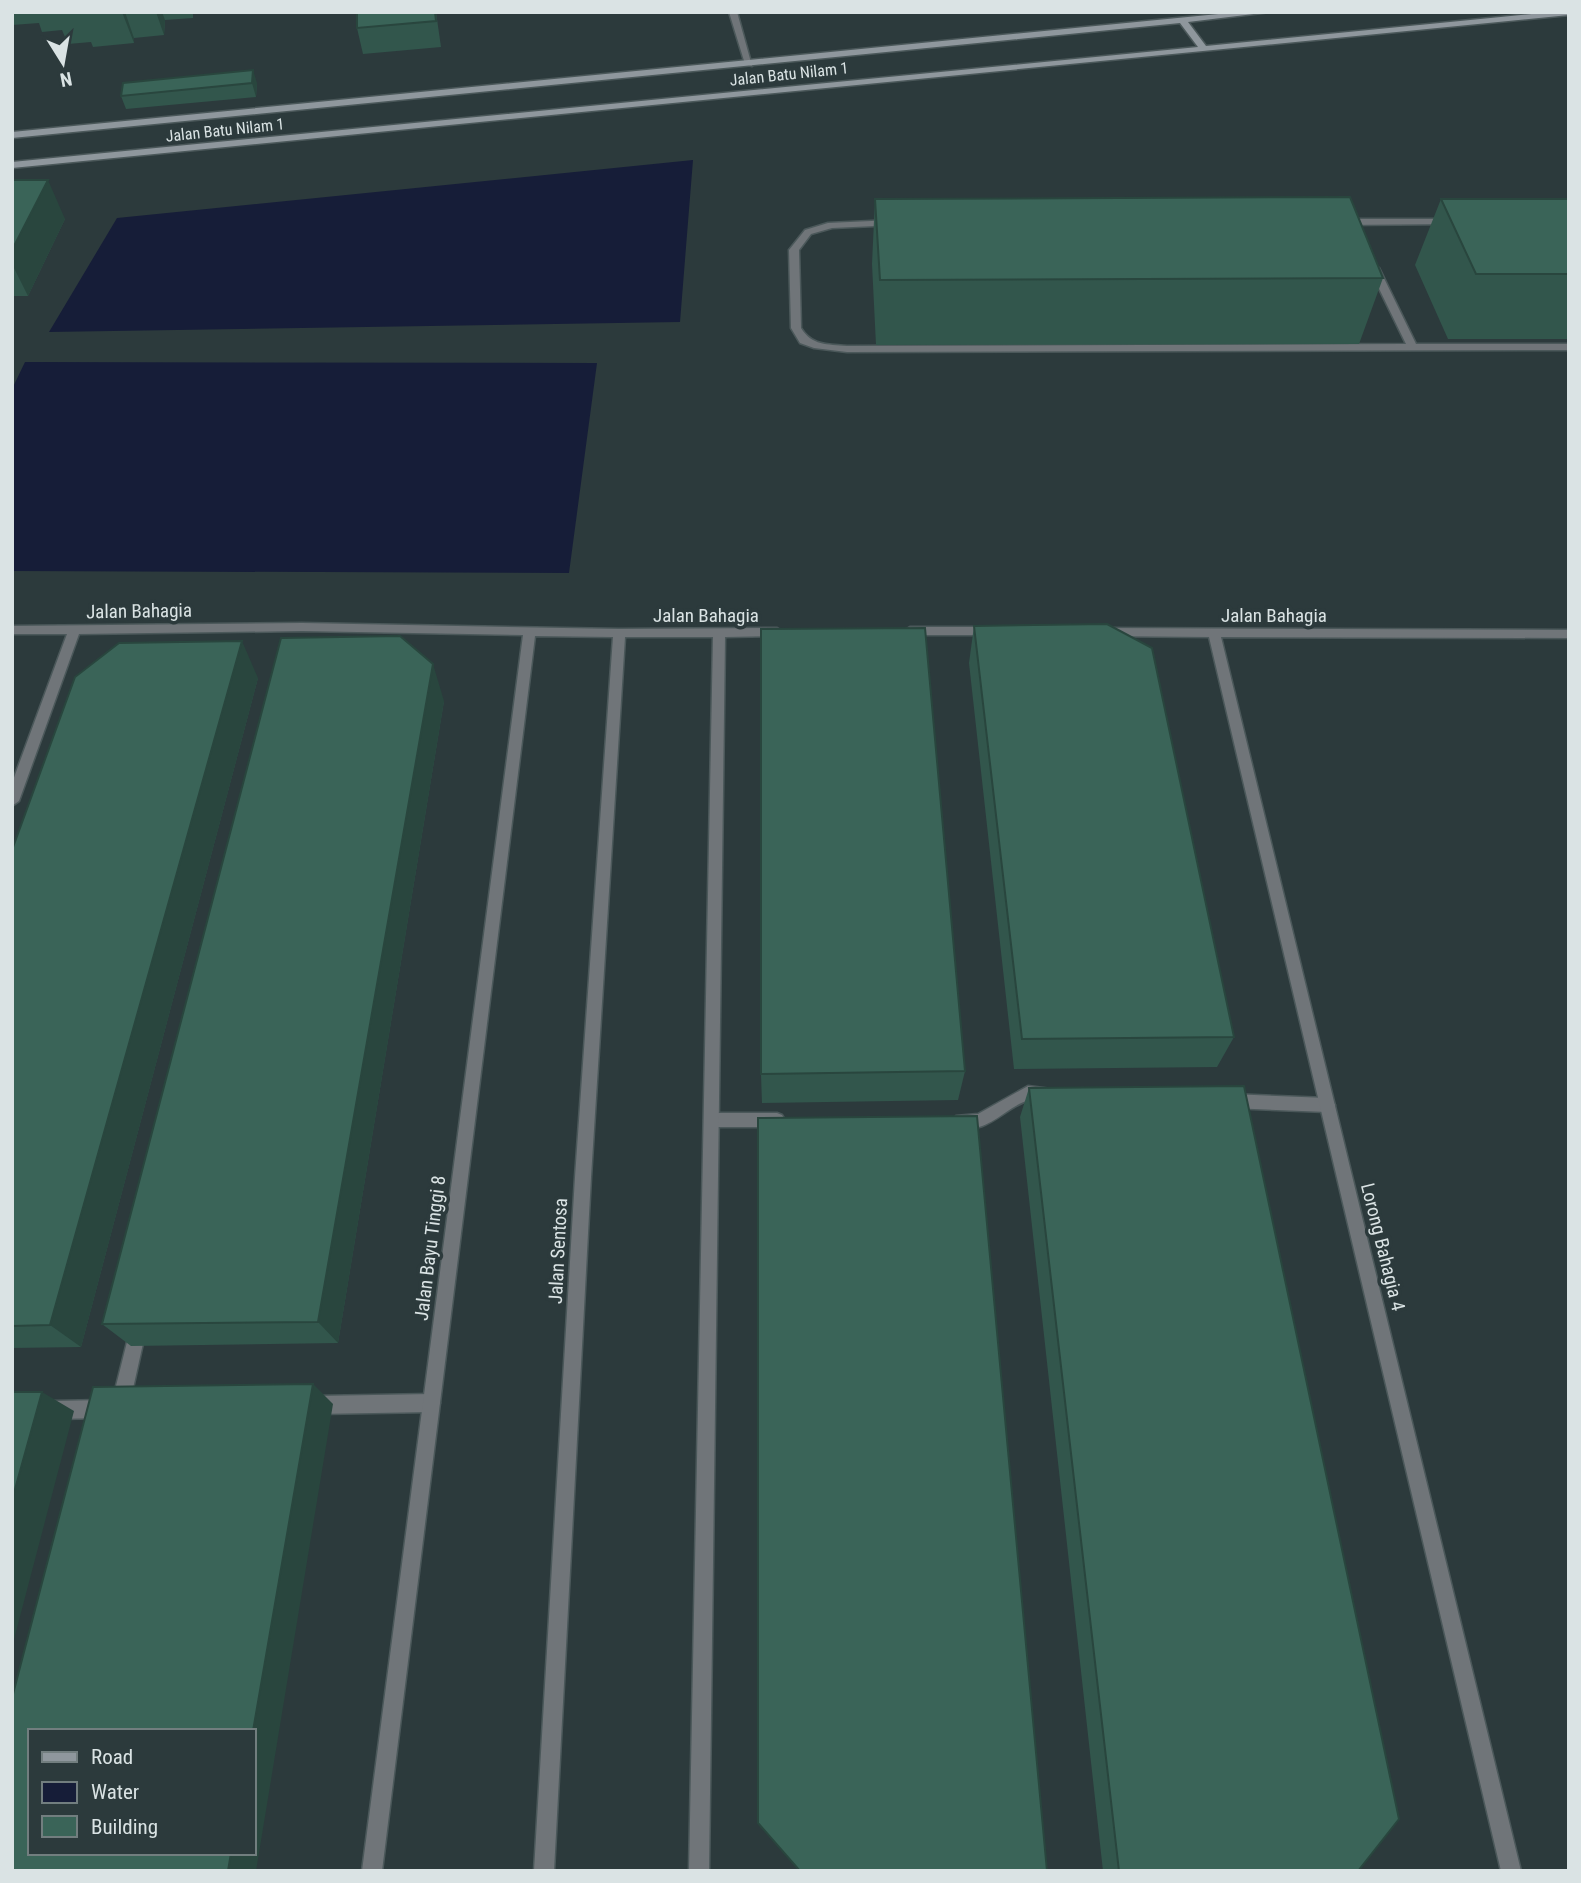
<svg xmlns="http://www.w3.org/2000/svg" width="1581" height="1883" font-family="'Roboto Condensed',sans-serif">
<style>
.water{fill:#161d38}
.lines{fill:none;stroke-linecap:round;stroke-linejoin:round}
.lane-casing{stroke:#4b585a;stroke-width:3}
.street-casing{stroke:#4b585a;stroke-width:3}
.secondary-casing{stroke:#4b585a;stroke-width:3}
.lane{fill:#707579;fill-rule:evenodd}
.street{fill:#707579;fill-rule:evenodd}
.secondary{fill:#8f979d;fill-rule:evenodd}
.wall{fill:#32564c}
.shaded-wall{fill:#29463e}
.building{fill:#3a6458;stroke:#29463e;stroke-width:2}
.labels{text-anchor:middle;dominant-baseline:central;stroke-width:7;stroke-linejoin:round;paint-order:stroke}
.far-street-label{font-size:16px;fill:#dae3e4;stroke:#2c3a3c}
.street-label{font-size:19px;fill:#dae3e4;stroke:#2c3a3c}
</style>
<rect width="100%" height="100%" fill="#2c3a3c"/>
<path class="water" d="M693 160 680 322 49 332 117 218Z
M25 362 597 363 569 573 12 571V389Z"/>
<g class="lines">
<g class="lane-casing">
<path id="lane" d="M729 12H737L752 66 745 64Z
M1449 219 1452 220V224L1344 225 1339 222 1344 219Z
M893 220 896 221V225L832 228 811 234 799 250 801 328C812 346 827 344 847 346L1406 344 1369 268 1374 265 1379 268 1416 344H1569V350L847 352 814 348 800 343 791 328 789 250 805 230 828 223Z
M1028 1086 1051 1089 1053 1094 1051 1099C1044 1102 1036 1098 1029 1100 1003 1108 986 1137 956 1126L953 1121 956 1116 978 1114Z
M1230 1094 1327 1098 1332 1100 1335 1105 1332 1110 1327 1112 1230 1108 1225 1106 1222 1101 1225 1096Z
M712 1113H777L782 1115 785 1120 782 1125 777 1127H712L707 1125 704 1120 707 1115Z
M138 1322 144 1324 146 1330 130 1402 127 1408 121 1411 115 1408 112 1402 130 1330 132 1324Z
M431 1394 437 1397 440 1403 437 1409 431 1412 317 1414 311 1411 308 1405 311 1399 317 1396Z
M104 1400 110 1403 113 1409 110 1415 104 1418 54 1419 48 1416 45 1410 48 1404 54 1401Z"/>
</g>
<g class="street-casing">
<path id="street" d="M302 623 619 629 777 628 783 632 777 636 725 637 709 1871H689L713 637H625L591 1177 554 1871H534L575 1177 613 637 535 636 382 1871H362L523 635 302 631 79 634 19 801 12 806V783L67 634H12V626Z
M910 627H991L997 631 991 635H910L904 631Z
M1102 628 1569 630V638L1221 637 1521 1871H1501L1209 637 1102 636 1096 632Z"/>
</g>
<g class="secondary-casing">
<path id="secondary" d="M1239 12H1270L1188 22 1206 46 1552 12H1569V15L12 168V162L1198 47 1180 23 12 138V132Z"/>
</g>
<use href="#lane" class="lane"/>
<use href="#street" class="street"/>
<use href="#secondary" class="secondary"/>
</g>
<path class="wall" d="M12 12H193V18L165 20 164 35 134 38V43L93 47 91 42 68 44 62 30 42 32 39 23 12 25Z
M357 12H436L441 47 363 54 357 28Z
M123 83H257L256 97 126 109 121 96Z
M12 180 65 219 28 296H12Z
M875 199 1383 278 1359 344 876 345 872 264Z
M1441 199H1569V339H1448L1415 265Z
M974 626 1234 1037 1217 1067 1014 1069 969 663Z
M258 678 81 1347 12 1348V850Z
M444 701 338 1343 131 1346 102 1324Z
M965 1071 958 1100 762 1103 761 1074Z
M1029 1088 1358 1871H1103L1020 1117Z"/>
<path class="shaded-wall" d="M122 12H125L134 38V43Z
M156 12H162L165 20 164 35Z
M253 70 257 83 256 97 252 83Z
M48 180 65 219 28 296 12 264V250Z
M242 641 258 678 81 1347 50 1325Z
M433 664 444 701 338 1343 318 1322Z
M313 1384 333 1404 256 1871H228L231 1853H254V1731H253Z
M42 1392 74 1411 12 1647V1500Z"/>
<path class="building" d="M357 12H435L436 21 357 28Z
M253 70 252 83 121 96 123 83Z
M12 180H48L12 250Z
M1350 197 1383 278 880 280 875 199Z
M1441 199H1569V274H1476Z
M1107 624 1152 648 1234 1037 1022 1039 974 626Z
M925 628 965 1071 761 1074V629Z
M400 636 433 664 318 1322 102 1324 281 638Z
M242 641 50 1325 12 1326V850L75 677 119 643Z
M1244 1086 1399 1819 1358 1871H1119L1029 1088Z
M977 1116 1047 1871H800L758 1823V1118Z
M313 1384 253 1731H30V1853H231L228 1871H12V1698L93 1387Z
M12 1392H42L12 1500Z"/>
<g class="labels">
<g class="far-street-label">
<text transform="translate(789 74) rotate(-6)">Jalan Batu Nilam 1</text>
<text transform="translate(225 130) rotate(-6)">Jalan Batu Nilam 1</text>
</g>
<g class="street-label">
<text transform="translate(139 611) rotate(-1)">Jalan Bahagia</text>
<text x="706" y="615">Jalan Bahagia</text>
<text x="1274" y="615">Jalan Bahagia</text>
<text transform="translate(1383 1247) rotate(76)">Lorong Bahagia 4</text>
<text transform="translate(430 1248) rotate(-83)">Jalan Bayu Tinggi 8</text>
<text transform="translate(558 1251) rotate(-87)">Jalan Sentosa</text>
</g>
</g>
<rect width="1581" height="1883" fill="none" stroke="#dae3e4" stroke-width="28"/>
<rect x="28" y="1729" width="228" height="126" fill="#2c3a3c" stroke="#727e7f" stroke-width="2"/>
<rect x="42" y="1752" width="35" height="10" fill="#8f979d" stroke="#727e7f" stroke-width="2"/>
<text x="91" y="1764" font-size="21" fill="#dae3e4">Road</text>
<rect x="42" y="1782" width="35" height="21" fill="#161d38" stroke="#727e7f" stroke-width="2"/>
<text x="91" y="1799" font-size="21" fill="#dae3e4">Water</text>
<rect x="42" y="1816" width="35" height="21" fill="#3a6458" stroke="#727e7f" stroke-width="2"/>
<text x="91" y="1834" font-size="21" fill="#dae3e4">Building</text>
<g transform="translate(63 63) rotate(169)" stroke="#2c3a3c" stroke-width="5" paint-order="stroke">
<path d="M0-5L12 26L0 18L-12 26Z" fill="#dae3e4"/>
<text y="-10" font-size="19" font-weight="bold" text-anchor="middle" fill="#dae3e4">N</text>
</g>
</svg>
